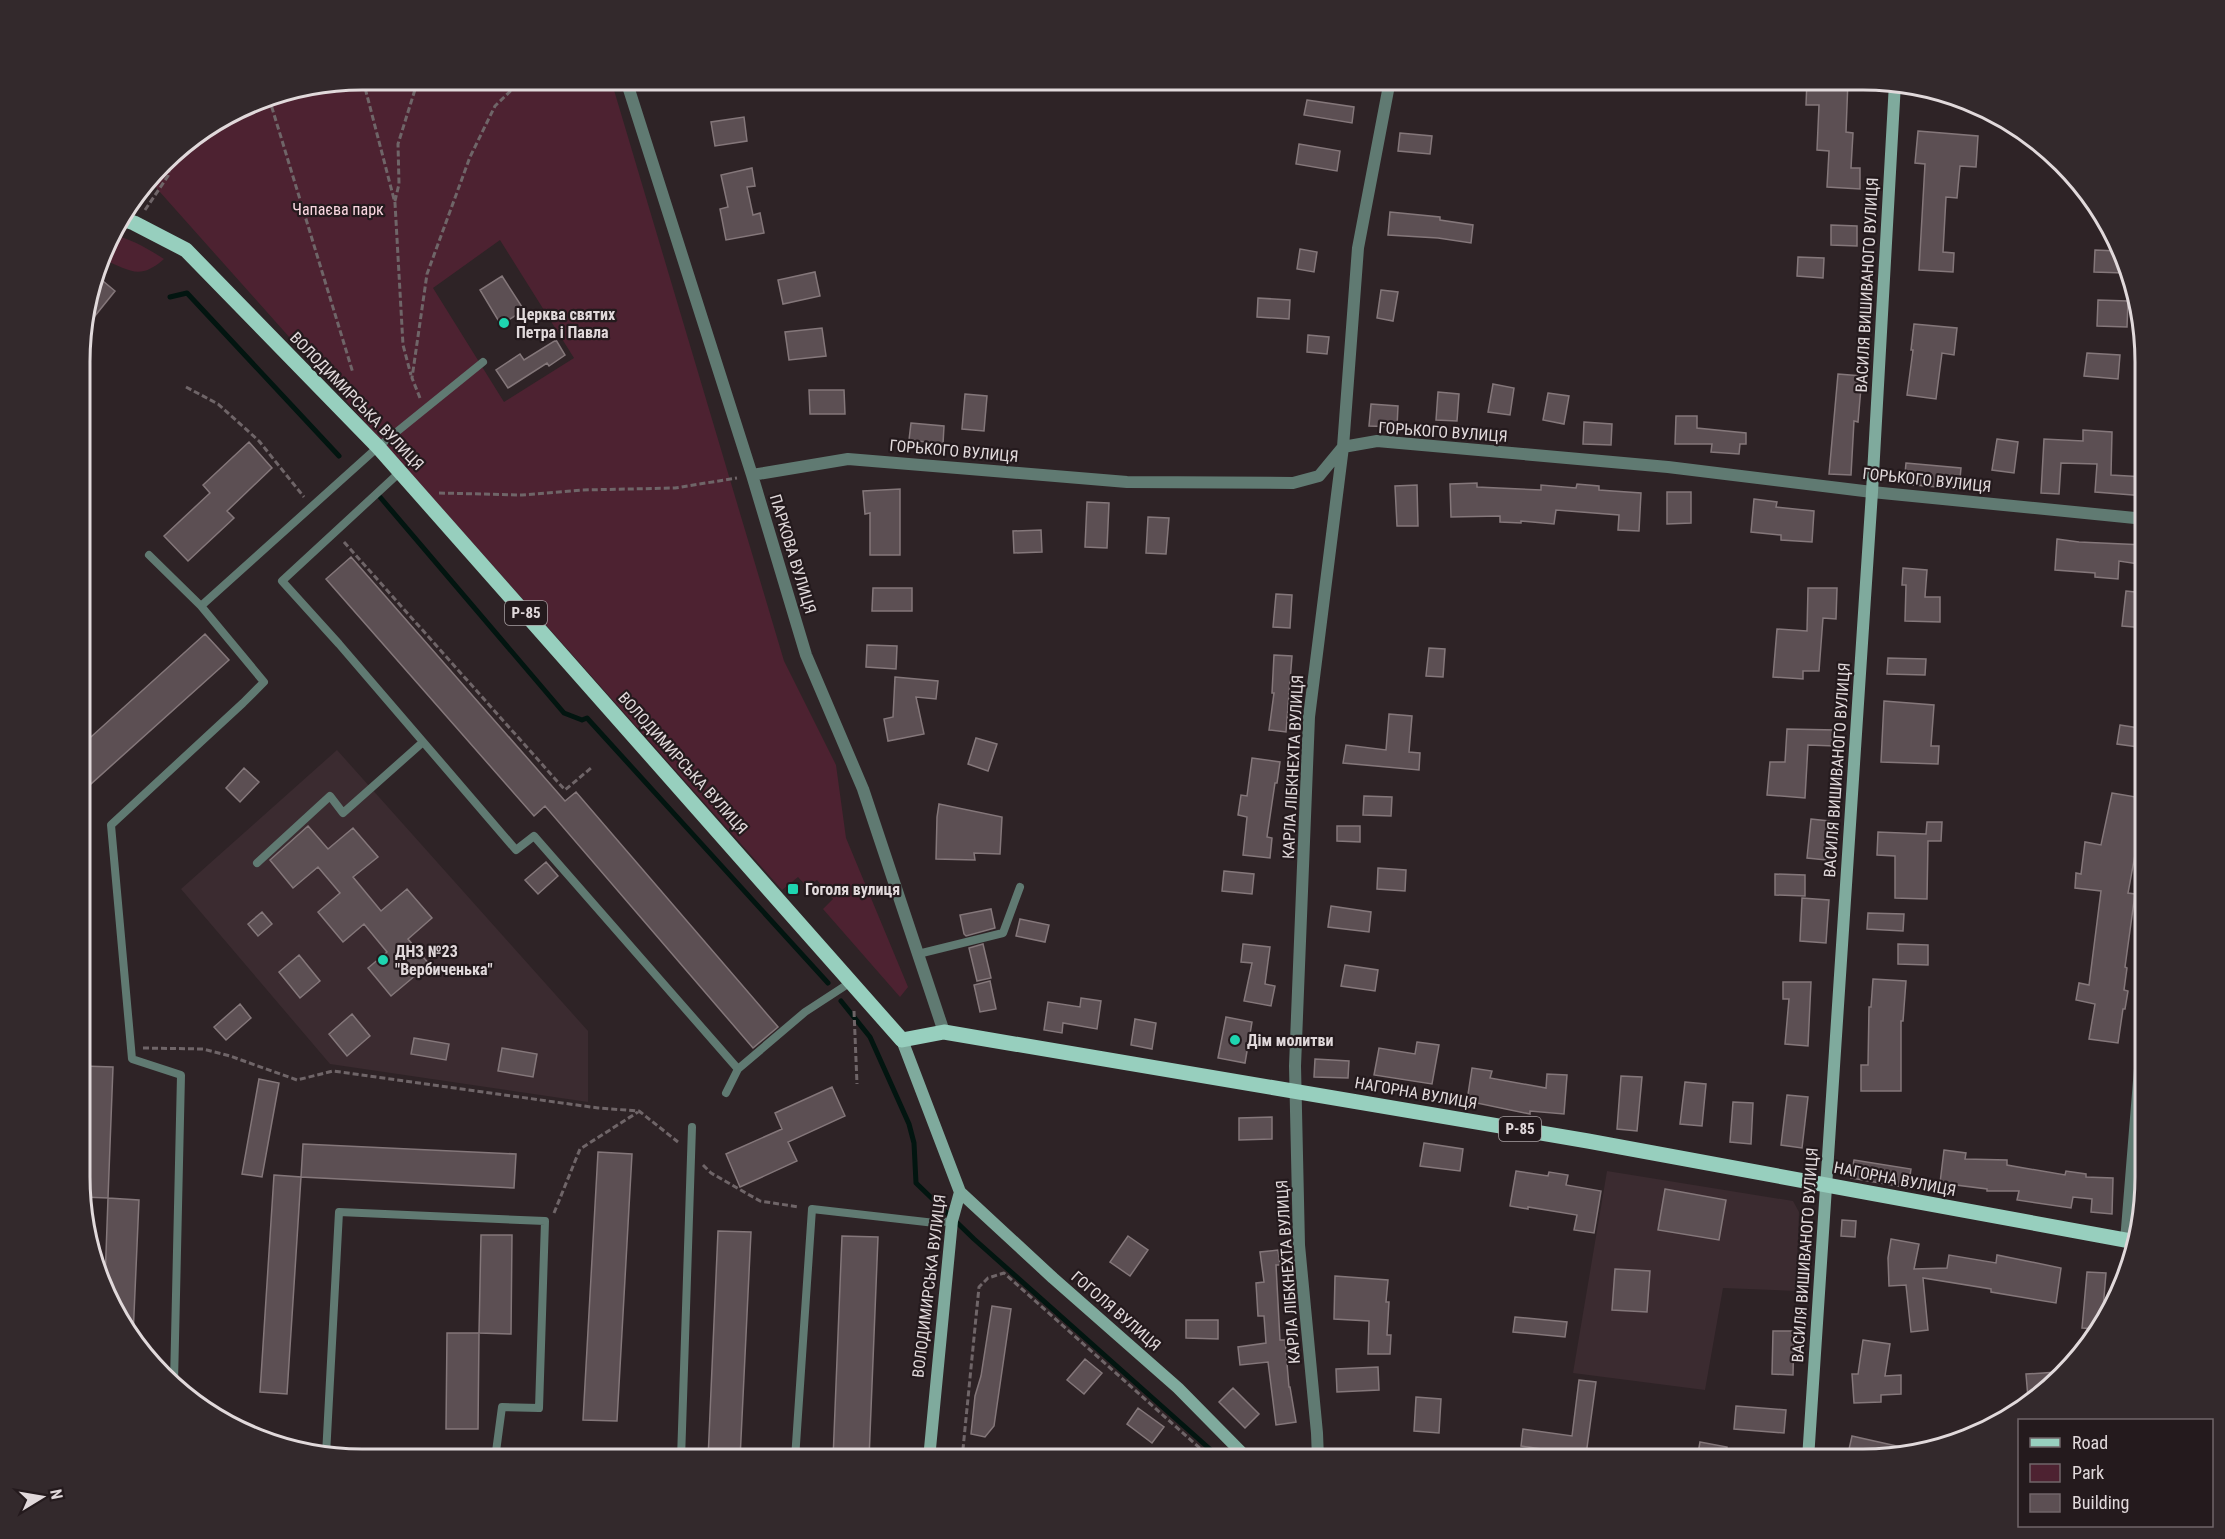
<svg xmlns="http://www.w3.org/2000/svg" width="2225" height="1539" font-family="'Roboto Condensed',sans-serif">
<style>
.built{fill:#3b2b30}
.green{fill:#4d2231;fill-rule:evenodd}
.lines{fill:none;stroke-linecap:round;stroke-linejoin:round}
.stream{stroke:#021510;stroke-width:5}
.building{fill:#5c4f53;stroke:#84777a;stroke-width:1.5}
.path{stroke:#6f6568;stroke-width:3;stroke-dasharray:6 3;stroke-linecap:butt}
.lane{stroke:#607a72;stroke-width:8}
.street{stroke:#607a72;stroke-width:12}
.secondary{stroke:#7faa9d;stroke-width:12}
.primary{stroke:#97cfbe;stroke-width:15}
.poi-dot{fill:#1ed5b0;stroke:#241a1d;stroke-width:2}
.labels{text-anchor:middle;dominant-baseline:central;stroke-width:4.5;stroke-linejoin:round;paint-order:stroke}
.shield{fill:#241a1d;stroke:#a8a0a2;stroke-width:1.5}
.shield-label{font-size:15px;font-weight:bold;fill:#e1d9db}
.park-label{font-size:16px;fill:#fbd8e1;stroke:#241a1d}
.street-label{font-size:16px;fill:#e1d9db;stroke:#241a1d}
.poi-label{font-size:16px;font-weight:bold;fill:#e1d9db;stroke:#241a1d;text-anchor:start}
.rim{fill:none;stroke:#e1d9db;stroke-width:3}
</style>
<rect width="100%" height="100%" fill="#2e2326"/>
<path class="built" d="M337 750 588 1031V1102L330 1064 181 889Z
M1607 1171 1793 1201 1799 1212 1796 1291 1723 1288 1705 1390 1573 1373Z"/>
<path class="green" d="M362 80H611L784 661 836 765 846 838 908 987 900 997 823 909 833 899 817 880 807 887 798 877 782 890 151 182 175 150 254 101ZM500 240 574 358 504 402 433 288Z
M111 234C131 239 147 248 164 259 139 281 130 270 102 259Z"/>
<g class="lines">
<path class="stream" d="M170 297 187 293 339 456
M380 497 564 713 582 720 587 718 828 983
M841 1001 870 1037 909 1124 914 1143 916 1183 974 1239 1221 1459"/>
</g>
<path class="building" d="M1807 80H1848L1846 132 1853 133 1851 168H1860V189L1827 187 1829 151 1817 150 1819 105H1806Z
M1307 100 1354 107 1352 123 1304 115Z
M744 117 747 141 715 146 711 122Z
M1918 131 1978 136 1976 167 1960 166 1957 198 1946 197 1943 252 1954 253 1953 272 1919 270 1925 164 1915 163Z
M1400 133 1432 136 1430 154 1398 151Z
M1299 144 1340 151 1337 171 1296 164Z
M752 168 755 186 747 187 753 215 760 213 764 233 726 240 720 209 728 207 721 175Z
M1390 212 1440 217V220L1473 225 1471 243 1438 238 1388 235Z
M1831 225 1857 226V246L1831 245Z
M1300 249 1317 252 1314 272 1297 269Z
M2095 250 2117 251 2124 273 2094 272Z
M1798 257 1824 258 1823 278 1797 276Z
M815 272 820 296 783 304 778 280Z
M97 276 115 291 82 332V325Z
M502 276 524 310 501 325 480 290Z
M1381 290 1398 292 1393 321 1377 318Z
M1258 298 1290 300 1289 319 1257 317Z
M2098 300 2128 301 2127 327 2097 326Z
M1914 324 1957 328 1954 355 1942 353 1936 399 1907 395 1913 350H1911Z
M822 328 826 356 789 360 785 332Z
M1308 335 1329 337 1327 354 1307 352Z
M556 340 565 355 549 366 547 363 508 388 496 370 520 354 524 360Z
M2087 353 2120 355 2118 379 2084 376Z
M1838 374 1862 376 1858 422 1854 421 1851 475 1829 474Z
M1493 384 1514 388 1510 415 1488 412Z
M809 390H844L845 414H810Z
M1438 392 1459 394 1457 421 1436 420Z
M1548 393 1569 396 1564 424 1543 420Z
M965 394 987 396 984 431 962 429Z
M1371 404 1398 406 1397 427 1369 426Z
M1676 416H1697V428L1746 433V444H1740L1739 454 1711 452 1712 444H1675Z
M1584 422 1612 424 1611 445 1583 444Z
M911 423 944 426 943 444 909 440Z
M2083 430 2112 432 2111 475 2145 477V496L2095 492 2097 464 2061 463 2059 494 2041 493 2044 439 2083 441Z
M1997 439 2018 442 2014 473 1992 470Z
M249 442 272 468 227 511 234 518 188 561 164 536 210 493 203 485Z
M1906 463 1961 468 1959 489 1904 484Z
M1477 483V487L1541 490V485L1576 488 1577 484 1599 486V490L1641 493 1639 531 1618 530 1619 515 1556 510 1554 524 1521 521V523L1500 522V516L1451 517 1450 484Z
M1417 485 1418 526H1397L1395 486Z
M900 489V555H870V513L865 514 863 491Z
M1667 492H1691V523L1667 524Z
M1754 499 1777 502 1776 507 1814 511 1812 542 1781 540V535L1751 532Z
M1087 502 1109 503 1107 548 1085 547Z
M1148 517 1169 518 1166 554 1146 553Z
M1041 530 1042 552 1014 553 1013 531Z
M2057 539 2079 542 2145 545V565L2119 561 2118 579 2095 577V573L2055 570Z
M351 557 565 801 576 792 778 1027 753 1048 545 806 534 816 326 579Z
M1903 568 1927 570 1925 597H1940V622L1905 621 1906 585H1902Z
M873 588H912V611H872Z
M1808 588H1837L1836 619 1823 618 1819 671H1803V679L1773 677 1777 629 1807 631Z
M2126 591 2145 593V628L2122 626Z
M1276 594 1292 595 1290 628 1273 627Z
M205 634 229 660 82 792V745Z
M867 645 897 646 896 669 866 667Z
M1429 648 1445 649 1443 677 1426 676Z
M1274 655 1292 656 1286 732 1269 730 1274 693H1272Z
M1888 658 1926 659 1925 675 1887 674Z
M895 677 938 681 936 699 916 697 924 734 888 741 884 719 893 717Z
M1884 701 1934 705 1931 746H1939L1938 764 1881 762Z
M1389 714 1412 716 1409 752 1420 753 1419 770 1343 763 1346 745 1386 750Z
M2120 725 2145 729V748L2117 744Z
M1787 729 1836 730 1835 746 1808 745 1805 798 1767 795 1770 762H1785Z
M976 738 997 744 988 771 968 764Z
M1252 758 1280 762 1277 783H1275L1267 837 1272 838 1270 858 1243 855 1247 817 1238 815 1241 795 1247 796Z
M244 768 259 782 240 802 226 788Z
M2112 793 2142 798 2137 827 2140 828 2128 893 2135 894 2125 967 2127 968 2124 990 2128 991 2125 1009H2123L2118 1043 2089 1039 2095 1004 2076 1000 2079 983 2089 985 2101 891 2075 888 2076 873 2081 874 2085 842 2101 845Z
M1364 796 1392 797 1391 816 1363 815Z
M939 804 1002 817 1000 854 974 853 975 860 936 859 937 817Z
M1811 819 1829 821 1826 860 1807 858Z
M1927 822H1942L1941 841H1928L1927 899 1895 898V856L1877 855 1878 832 1926 834Z
M308 826 328 849 353 828 378 857 353 877 381 911 407 889 432 918 408 939 429 964 391 996 368 968 387 952 364 924 343 942 318 912 340 893 318 867 293 888 270 860Z
M1337 826H1360V842L1337 841Z
M546 862 558 876 538 894 525 880Z
M1378 868 1406 870 1405 891 1377 889Z
M1224 871 1254 874 1252 894 1222 891Z
M1775 874 1805 875V896L1775 895Z
M1802 898 1829 900 1826 943 1800 941Z
M1331 906 1371 912 1369 932 1328 927Z
M991 909 995 928 966 936 964 934 960 915Z
M262 912 272 924 258 936 248 924Z
M1868 913 1904 914 1903 931 1867 929Z
M1020 919 1049 925 1045 942 1016 936Z
M983 944 991 978 977 981 969 948Z
M1243 944 1270 947 1265 984 1275 986 1271 1006 1244 1001 1252 963 1241 962Z
M1898 944 1928 945V965L1898 964Z
M299 955 320 981 300 998 279 972Z
M1345 965 1378 970 1375 991 1341 986Z
M1873 979 1906 981 1903 1021H1901V1091H1861V1065H1868L1869 1007H1871Z
M990 981 996 1009 980 1012 974 985Z
M1783 982H1811L1808 1046 1785 1044 1789 999H1783Z
M1081 998 1101 1001 1097 1029 1063 1023 1062 1033 1044 1030 1048 1002 1080 1007Z
M240 1004 251 1018 226 1040 214 1027Z
M352 1014 370 1036 347 1056 329 1034Z
M1226 1017 1252 1022 1245 1063 1218 1058Z
M1135 1019 1156 1023 1152 1049 1131 1045Z
M414 1038 449 1044 446 1060 411 1054Z
M1417 1042 1439 1045 1432 1084 1374 1075 1379 1048 1415 1054Z
M502 1048 537 1054 533 1077 498 1071Z
M1315 1059 1349 1061 1348 1078 1314 1077Z
M83 1066 113 1067 108 1198 82 1197Z
M1472 1068 1492 1071 1490 1078 1546 1088 1547 1074 1567 1075 1564 1114 1530 1111V1114L1467 1101Z
M1621 1076 1642 1077 1637 1131 1617 1129Z
M259 1079 279 1083 262 1177 242 1174Z
M1685 1082 1706 1084 1702 1126 1680 1124Z
M832 1087 845 1116 788 1142 797 1161 740 1187 726 1154 782 1129 775 1113Z
M1787 1095 1808 1097 1802 1148 1781 1145Z
M1733 1102 1753 1103 1751 1144 1730 1142Z
M1272 1117V1139L1239 1140V1118Z
M1424 1143 1463 1149 1460 1171 1420 1166Z
M303 1144 516 1154 514 1188 301 1177Z
M1944 1150 1966 1153 1965 1159 2007 1160V1165L2065 1175 2066 1171 2086 1174V1177L2113 1178 2112 1214 2091 1212 2092 1199 2073 1197 2071 1208 2017 1200 2019 1191H1987V1189L1940 1183Z
M598 1152 632 1154 617 1421 583 1420Z
M1854 1160 1911 1169 1908 1188 1851 1178Z
M1516 1171 1548 1176 1549 1172 1568 1175 1566 1185 1601 1191 1594 1233 1574 1230 1577 1215 1528 1207V1209L1510 1206Z
M274 1175 301 1177 287 1394 260 1392Z
M1665 1189 1726 1200 1719 1240 1658 1230Z
M108 1198 139 1200 133 1337 117 1318 105 1281Z
M1842 1220 1856 1221 1855 1237 1841 1236Z
M718 1231 751 1232 740 1459H708Z
M481 1235H512L511 1334 479 1333Z
M842 1236 878 1237 869 1459H833Z
M1128 1236 1148 1250 1130 1276 1110 1262Z
M1891 1239 1919 1244 1914 1269 1947 1268 1949 1255 1996 1263 1997 1255 2061 1268 2056 1303 1991 1292V1289L1923 1278 1928 1330 1911 1332 1906 1285 1889 1286 1888 1258Z
M1278 1250 1280 1265H1276L1280 1340H1285L1289 1387H1290L1296 1422 1276 1425 1268 1362 1240 1365 1238 1347 1266 1343 1264 1316H1258L1256 1283 1264 1282 1260 1252Z
M1615 1269 1650 1271 1647 1312 1612 1310Z
M2087 1272 2106 1273 2102 1321 2098 1329 2082 1328Z
M1335 1276 1388 1280 1386 1302H1389L1387 1335H1391L1390 1354H1368L1369 1321 1334 1319Z
M992 1306 1011 1309 994 1426 985 1437 971 1434 975 1396 981 1376Z
M1515 1317 1567 1322 1565 1337 1513 1332Z
M1186 1320H1218V1339L1186 1338Z
M1773 1331H1794L1793 1375 1772 1374Z
M447 1333H479L478 1429H446Z
M1863 1340 1890 1344 1885 1376 1901 1375V1394L1881 1395V1402L1854 1403 1852 1374H1858Z
M1085 1359 1102 1373 1084 1394 1067 1380Z
M1378 1367 1379 1390 1337 1392 1336 1369Z
M2059 1372 2037 1390 2028 1398 2026 1374Z
M1579 1380 1596 1382 1586 1455 1521 1446 1523 1429 1572 1436Z
M1233 1388 1259 1414 1245 1428 1219 1402Z
M1416 1397 1441 1399 1439 1433 1414 1431Z
M1736 1406 1786 1410 1784 1433 1734 1429Z
M1138 1408 1164 1427 1152 1443 1127 1424Z
M1852 1436 1910 1449 1869 1458 1848 1454Z
M1700 1442 1727 1447 1725 1459H1697Z"/>
<g class="lines">
<path class="path" d="M363 80 395 203 403 345 411 375
M269 98 353 373
M395 201 399 184 398 144 418 80
M145 210 168 176 172 155
M186 387 218 404 259 441 304 497
M420 398 412 378 427 274 470 157 495 106 522 80
M439 493 522 495 582 490 675 488 737 478
M344 542 565 790 591 768
M854 1011 857 1084
M143 1048 203 1049 230 1056 297 1080 333 1071 598 1108 639 1111 678 1142
M703 1165 711 1173 760 1201 799 1207
M554 1213 580 1149 638 1112
M962 1459 979 1287 988 1278 1004 1273 1212 1459"/>
<path class="lane" d="M400 472 282 581 339 644 516 850 534 836 738 1069
M149 555 201 606
M257 863 330 796 343 813 423 742
M918 954 1003 933 1020 887
M726 1093 738 1069 805 1012 851 982
M174 1383 181 1075 132 1059 111 825 243 703 264 682 201 606 378 447 483 362
M326 1455 339 1212 545 1221 539 1408 502 1407 495 1459
M681 1459 692 1127
M795 1459 812 1209 935 1223 952 1221"/>
<path class="street" d="M626 80 752 475 806 655 863 789 944 1032
M752 475 848 459 1127 482 1293 483 1319 476 1343 447 1377 441 1668 467 1872 492 2145 519
M2126 1241 2145 1007
M1318 1459 1317 1433 1299 1245 1295 1066 1309 717 1343 447 1358 248 1390 80"/>
<path class="secondary" d="M902 1040 960 1192 952 1221 929 1459
M960 1192 1053 1278 1178 1388 1248 1459
M1808 1459 1872 492 1895 83"/>
<path class="primary" d="M122 219 134 223 186 250 378 447 902 1040 944 1032 1588 1141 2136 1242"/>
</g>
<g class="poi-dot">
<circle cx="504" cy="323" r="6"/>
<rect x="787" y="883" width="12" height="12" rx="3"/>
<circle cx="383" cy="960" r="6"/>
<circle cx="1235" cy="1040" r="6"/>
</g>
<g class="labels">
<g class="shield">
<rect x="505" y="601" width="42" height="24" rx="4.5"/>
<rect x="1499" y="1117" width="42" height="24" rx="4.5"/>
</g>
<g class="shield-label">
<text x="526" y="613">Р-85</text>
<text x="1520" y="1129">Р-85</text>
</g>
<g class="park-label">
<text x="338" y="209">Чапаєва парк</text>
</g>
<g class="street-label">
<text transform="translate(1867 285) rotate(-87)">ВАСИЛЯ ВИШИВАНОГО ВУЛИЦЯ</text>
<text transform="translate(357 401) rotate(46)">ВОЛОДИМИРСЬКА ВУЛИЦЯ</text>
<text transform="translate(1443 432) rotate(4)">ГОРЬКОГО ВУЛИЦЯ</text>
<text transform="translate(954 451) rotate(5)">ГОРЬКОГО ВУЛИЦЯ</text>
<text transform="translate(1927 480) rotate(6)">ГОРЬКОГО ВУЛИЦЯ</text>
<text transform="translate(793 554) rotate(73)">ПАРКОВА ВУЛИЦЯ</text>
<text transform="translate(683 763) rotate(48)">ВОЛОДИМИРСЬКА ВУЛИЦЯ</text>
<text transform="translate(1293 767) rotate(-87)">КАРЛА ЛІБКНЕХТА ВУЛИЦЯ</text>
<text transform="translate(1837 770) rotate(-86)">ВАСИЛЯ ВИШИВАНОГО ВУЛИЦЯ</text>
<text transform="translate(1416 1093) rotate(10)">НАГОРНА ВУЛИЦЯ</text>
<text transform="translate(1895 1179) rotate(11)">НАГОРНА ВУЛИЦЯ</text>
<text transform="translate(1805 1255) rotate(-86)">ВАСИЛЯ ВИШИВАНОГО ВУЛИЦЯ</text>
<text transform="translate(1288 1272) rotate(-94)">КАРЛА ЛІБКНЕХТА ВУЛИЦЯ</text>
<text transform="translate(929 1286) rotate(-83)">ВОЛОДИМИРСЬКА ВУЛИЦЯ</text>
<text transform="translate(1116 1311) rotate(41)">ГОГОЛЯ ВУЛИЦЯ</text>
</g>
<g class="poi-label">
<text x="516" y="314">Церква святих<tspan x="516" dy="18">Петра і Павла</tspan></text>
<text x="805" y="889">Гоголя вулиця</text>
<text x="395" y="951">ДНЗ №23<tspan x="395" dy="18">"Вербиченька"</tspan></text>
<text x="1247" y="1040">Дім молитви</text>
</g>
</g>
<path d="M0 0H2225V1539H0ZM362 90H1863A272 272 0 0 1 2135 362V1177A272 272 0 0 1 1863 1449H362A272 272 0 0 1 90 1177V362A272 272 0 0 1 362 90Z" fill="#33292c" fill-rule="evenodd"/>
<path class="rim" d="M362 90H1863A272 272 0 0 1 2135 362V1177A272 272 0 0 1 1863 1449H362A272 272 0 0 1 90 1177V362A272 272 0 0 1 362 90Z"/>
<rect x="2018" y="1419" width="195" height="108" fill="#241a1d" stroke="#706669" stroke-width="1.5"/>
<rect x="2030" y="1438" width="30" height="9" fill="#97cfbe" stroke="#706669" stroke-width="1.5"/>
<text x="2072" y="1449" font-size="18" fill="#e1d9db">Road</text>
<rect x="2030" y="1464" width="30" height="18" fill="#4d2231" stroke="#706669" stroke-width="1.5"/>
<text x="2072" y="1479" font-size="18" fill="#e1d9db">Park</text>
<rect x="2030" y="1494" width="30" height="18" fill="#5c4f53" stroke="#706669" stroke-width="1.5"/>
<text x="2072" y="1509" font-size="18" fill="#e1d9db">Building</text>
<g transform="translate(42 1497) rotate(79)" stroke="#241a1d" stroke-width="4.5" paint-order="stroke">
<path d="M0-4.5L10 22L0 15L-10 22Z" fill="#e1d9db"/>
<text y="-9" font-size="16" font-weight="bold" text-anchor="middle" fill="#e1d9db">N</text>
</g>
</svg>
